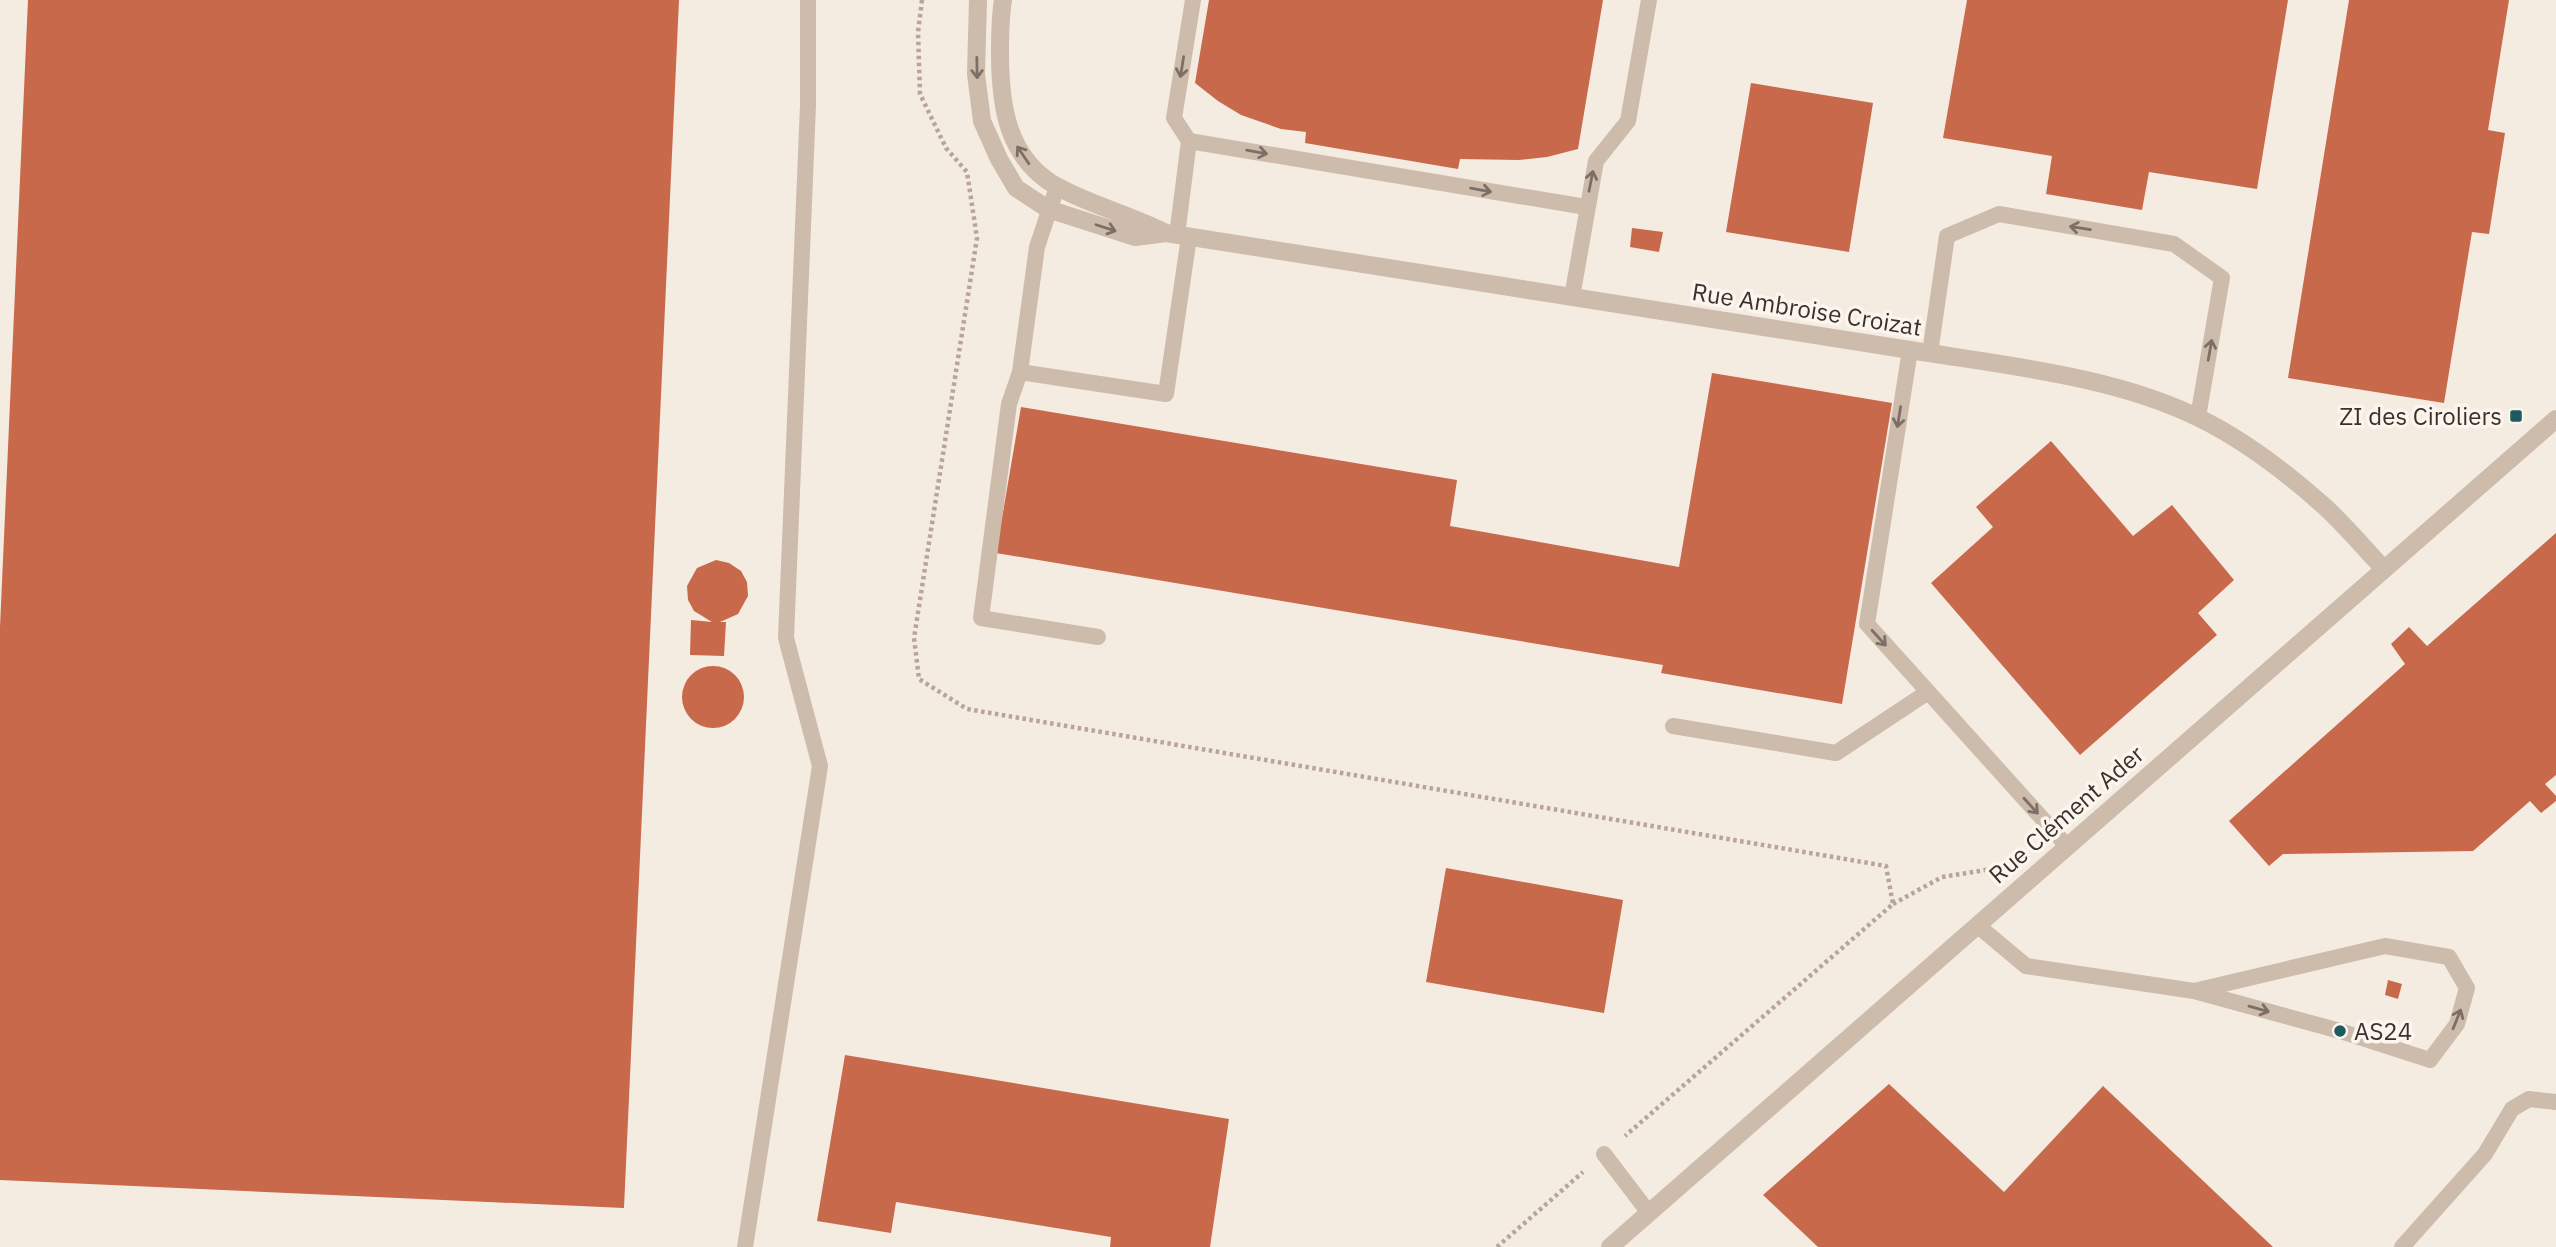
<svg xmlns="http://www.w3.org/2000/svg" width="2556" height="1247" font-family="'IBM Plex Sans',sans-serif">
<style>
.building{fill:#c8694b}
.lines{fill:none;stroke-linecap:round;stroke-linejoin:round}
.path{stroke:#b9a596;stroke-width:4.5;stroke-dasharray:3.5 3.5;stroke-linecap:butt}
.lane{stroke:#cdbbac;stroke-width:16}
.street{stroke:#cdbbac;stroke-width:18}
.oneway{stroke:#7d6f65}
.poi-dot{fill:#1f5a5e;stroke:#fbf5ee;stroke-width:2.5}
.labels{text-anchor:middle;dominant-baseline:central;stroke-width:7;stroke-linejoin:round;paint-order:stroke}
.street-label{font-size:24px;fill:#3b302b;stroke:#fbf5ee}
.poi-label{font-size:24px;fill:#3b302b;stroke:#fbf5ee;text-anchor:end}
</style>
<rect width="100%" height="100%" fill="#f4ebe1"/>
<path class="building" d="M28 0H679L624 1208 0 1180V627Z
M1209 0H1603L1578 149 1547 157 1519 160 1460 159 1458 169 1305 143 1306 132 1281 129 1241 115 1218 101 1195 83Z
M1967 0H2288L2257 189 2149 172 2142 210 2046 194 2052 156 1943 138Z
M2349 0H2509L2488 130 2505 133 2489 234 2472 232 2444 403 2288 378Z
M1751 83 1873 103 1849 252 1726 232Z
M1632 228 1663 232 1659 252 1630 247Z
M1712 373 1892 403 1842 704 1661 673 1663 665 996 553 1021 407 1457 480 1450 526 1679 567Z
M2051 441 2133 536 2172 505 2234 580 2198 613 2217 635 2080 755 1931 583 1993 527 1976 507Z
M2556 533V775L2545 784 2556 796V801L2541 813 2530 801 2473 851 2283 854 2269 866 2229 821 2405 664 2391 644 2409 627 2427 646Z
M716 560 729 563 741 571 747 582 748 596 738 614 720 622H726L724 656 690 655 691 620 712 622 694 611 688 600 687 586 697 568Z
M682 697a31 31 0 1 1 62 0a31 31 0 1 1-62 0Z
M1446 868 1623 900 1604 1013 1426 982Z
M2388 980 2402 984 2398 999 2385 995Z
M845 1055 1229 1119 1210 1247H1110L1111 1237 896 1202 891 1233 817 1221Z
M1889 1084 2004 1192 2103 1086 2273 1247H1818L1763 1195Z"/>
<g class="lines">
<path class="path" d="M922 0 918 32 920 94 946 148 967 172 977 238 914 638 919 679 967 709 1886 866 1893 904 1625 1136
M1893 904 1942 877 1998 868
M1497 1247 1583 1172"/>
<path class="lane" d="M1189 141 1586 207
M1057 187 1037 247 1020 372 1009 404 981 618 1098 637
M1177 235 1189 141 1174 118 1193 0
M1572 297 1596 161 1628 121 1649 0
M1910 350 1867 624 2067 846
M1930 353 1947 236 1999 214 2174 244 2222 278 2198 417
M1020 372 1166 394 1189 237
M1673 726 1836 753 1928 692
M1977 925 2026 966 2194 991 2340 1031 2430 1060 2457 1024 2467 988 2449 957 2385 946 2194 991
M1604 1154 1649 1213
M745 1247 820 766 786 638 808 105V0
M2402 1247 2485 1154 2512 1109 2529 1099 2556 1102"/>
<path class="street" d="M978 0 976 74 982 121 999 159 1016 188 1048 209 1135 237 1166 233 1910 350C2002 365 2115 376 2199 418 2244 440 2287 473 2324 506 2345 525 2364 548 2383 568
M1003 0C1000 18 1000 35 1000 53 1000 106 1007 159 1058 187 1093 206 1131 215 1166 233
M1610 1247 2556 419"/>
</g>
<defs><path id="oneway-shaft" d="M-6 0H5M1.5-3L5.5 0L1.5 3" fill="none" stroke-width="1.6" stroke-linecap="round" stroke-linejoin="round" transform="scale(1.75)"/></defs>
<g class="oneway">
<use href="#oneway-shaft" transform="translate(1182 67) rotate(99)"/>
<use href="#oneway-shaft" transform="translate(977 68) rotate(89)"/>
<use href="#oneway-shaft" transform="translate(1257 152) rotate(10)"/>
<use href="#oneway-shaft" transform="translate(1023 155) rotate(-124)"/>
<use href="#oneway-shaft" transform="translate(1591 181) rotate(-79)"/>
<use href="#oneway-shaft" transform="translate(1481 190) rotate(10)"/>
<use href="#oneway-shaft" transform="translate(1106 228) rotate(18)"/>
<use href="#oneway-shaft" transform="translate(2080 228) rotate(-171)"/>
<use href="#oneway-shaft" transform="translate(2210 350) rotate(-80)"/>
<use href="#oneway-shaft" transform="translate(1899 417) rotate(99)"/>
<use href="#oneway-shaft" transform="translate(1879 638) rotate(48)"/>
<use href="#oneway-shaft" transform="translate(2031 806) rotate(48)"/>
<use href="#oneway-shaft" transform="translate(2259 1009) rotate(16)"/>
<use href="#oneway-shaft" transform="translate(2457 1019) rotate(-68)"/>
</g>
<g class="poi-dot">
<rect x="2509" y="409" width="14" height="14" rx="3.5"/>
<circle cx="2340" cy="1031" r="7"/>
</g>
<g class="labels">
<g class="street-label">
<text transform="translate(1807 309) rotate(9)">Rue Ambroise Croizat</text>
<text transform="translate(2066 814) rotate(-41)">Rue Clément Ader</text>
</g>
<g class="poi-label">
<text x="2502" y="416">ZI des Ciroliers</text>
<text x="2354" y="1031" text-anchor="start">AS24</text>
</g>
</g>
</svg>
